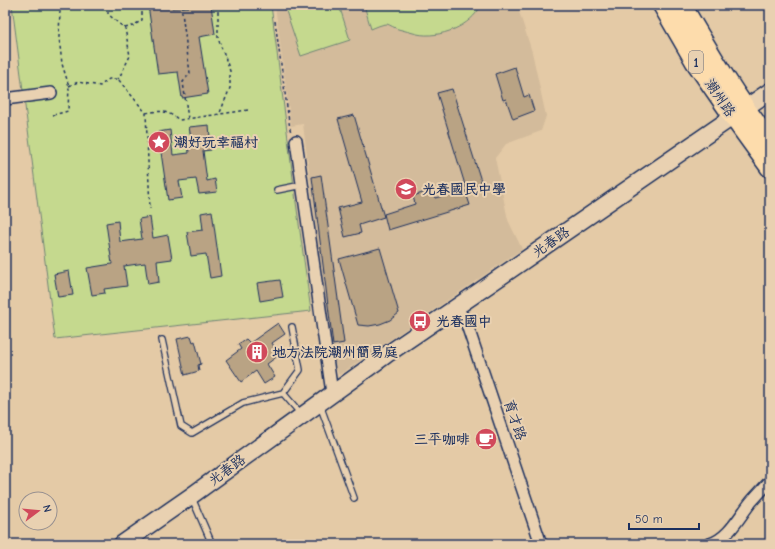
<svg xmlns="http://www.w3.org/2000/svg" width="775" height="549" font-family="'Comic Neue','LXGW WenKai TC',sans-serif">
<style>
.built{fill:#d3bb9b}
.green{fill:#c5d98e;stroke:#708476}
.building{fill:#b9a384;stroke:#1b2f5e}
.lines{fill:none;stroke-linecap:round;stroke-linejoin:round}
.lane-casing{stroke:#1b2f5e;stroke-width:8}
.street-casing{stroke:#1b2f5e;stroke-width:14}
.secondary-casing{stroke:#1b2f5e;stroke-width:19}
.primary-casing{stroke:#1b2f5e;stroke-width:21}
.path{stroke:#1b2f5e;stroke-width:1.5;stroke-dasharray:3 3;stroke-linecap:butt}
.lane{stroke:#e9d1b1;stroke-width:5.5}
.street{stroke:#e9d1b1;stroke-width:11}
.secondary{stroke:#e9d1b1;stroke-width:16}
.primary{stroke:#fddcac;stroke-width:18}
.labels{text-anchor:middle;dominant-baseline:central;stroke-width:4;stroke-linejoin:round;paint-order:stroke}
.shield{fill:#e9d1b1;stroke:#596077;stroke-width:1}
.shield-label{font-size:13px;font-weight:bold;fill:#1b2f5e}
.street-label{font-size:14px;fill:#1b2f5e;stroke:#e9d1b1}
.poi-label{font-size:14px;font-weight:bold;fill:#1b2f5e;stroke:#e9d1b1;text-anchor:start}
</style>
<rect width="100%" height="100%" fill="#e4caa6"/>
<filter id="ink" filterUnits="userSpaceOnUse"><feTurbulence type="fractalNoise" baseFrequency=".025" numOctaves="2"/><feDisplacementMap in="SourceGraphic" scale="8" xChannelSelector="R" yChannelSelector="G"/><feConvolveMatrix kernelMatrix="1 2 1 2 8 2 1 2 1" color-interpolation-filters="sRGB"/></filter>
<g filter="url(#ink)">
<path class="built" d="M275 5H517L532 52 546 116 541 131 506 144 495 158 508 220 522 249 339 375 332 361 303 124 291 126Z"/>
<path class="green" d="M12 5H271L296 202 311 311 55 339Z
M284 5H339L350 40 301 56Z
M364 5H481C472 26 439 39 417 34 411 32 404 31 398 29 395 28 390 25 387 24 382 24 376 27 371 29Z"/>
<path class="building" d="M148 5H171L172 8 189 7 188 5H211L215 34 199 37 208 94 182 98 178 72 158 74Z
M515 67 524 97 529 95 534 111 513 119 506 99 503 100 495 74Z
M452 89 482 184 466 188 437 93Z
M354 115 384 217 359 225 361 233 345 237 338 208 362 202 338 119Z
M209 125 211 150 203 151 207 181 215 179 217 192 199 194 196 179 179 181 182 198 168 200 158 132 170 130 173 155 189 153 188 144H192L189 127Z
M321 175 344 343 333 345 312 177Z
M432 190 435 198 465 190 470 205 388 230 384 214 415 204 413 196Z
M212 211 221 276 210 278 206 254 191 256 187 232 203 230 201 213Z
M150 217 153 238 168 235 172 259 157 261 159 282 148 284 145 263 124 266 127 286 104 289 105 293 92 295 87 268 112 264 106 223 118 221 120 242 142 239 139 219Z
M380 248 399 313 390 320 380 324 369 326 358 325 339 259Z
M69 271 73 295 58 297 54 274Z
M280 280 283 297 260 301 257 283Z
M278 323 285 334 272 343 279 355 267 364 275 377 264 384 256 371 241 382 226 360 241 349 238 344 246 339 250 343Z
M191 336 193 342 195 341 201 364 198 365 199 371 185 375 177 339Z"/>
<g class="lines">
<g class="lane-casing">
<path id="lane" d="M277 190 302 185
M162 340 181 426 192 433 243 403 283 393 300 370 292 327
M283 393 301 414
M320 405 354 498
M192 498 212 544"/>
</g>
<g class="street-casing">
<path id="street" d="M5 99 51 93
M296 141 332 393
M455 308 465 319 541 544
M710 544C729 538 739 517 751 502 757 495 764 488 770 481"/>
</g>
<g class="secondary-casing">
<path id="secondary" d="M122 544 191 496 386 355 455 308 770 91"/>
</g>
<g class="primary-casing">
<path id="primary" d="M662 5 695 62 733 117 770 168
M682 5C709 51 736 98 770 141"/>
</g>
<path class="path" d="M108 5V14L117 22 125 28 130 56 121 74 118 79
M181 5 190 73 183 82 188 119
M218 5V38L230 71V88L219 115
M275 21 290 129 291 132
M125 28 133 26 142 20V5
M69 86 78 82 100 86 109 79H118L146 113 150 209
M146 113C160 110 168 111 179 120L248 110
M53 115 68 111 69 86 62 64 59 37 60 10 62 5"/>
<use href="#lane" class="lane"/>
<use href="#street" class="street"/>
<use href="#secondary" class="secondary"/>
<use href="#primary" class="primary"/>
</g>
</g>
<defs>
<g id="sight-disc" transform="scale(1.15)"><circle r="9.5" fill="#d1495b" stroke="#e9d1b1"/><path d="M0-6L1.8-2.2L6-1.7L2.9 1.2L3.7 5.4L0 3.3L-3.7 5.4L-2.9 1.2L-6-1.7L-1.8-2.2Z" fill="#fff"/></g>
<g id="school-disc" transform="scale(1.15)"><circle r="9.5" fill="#d1495b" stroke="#e9d1b1"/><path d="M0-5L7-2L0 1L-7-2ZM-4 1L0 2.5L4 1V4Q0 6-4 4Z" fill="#fff"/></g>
<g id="bus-disc" transform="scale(1.15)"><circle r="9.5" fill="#d1495b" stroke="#e9d1b1"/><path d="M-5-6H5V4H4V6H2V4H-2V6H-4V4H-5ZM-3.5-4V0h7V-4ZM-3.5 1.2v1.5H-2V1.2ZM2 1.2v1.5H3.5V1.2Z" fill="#fff"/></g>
<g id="building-disc" transform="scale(1.15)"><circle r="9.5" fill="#d1495b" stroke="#e9d1b1"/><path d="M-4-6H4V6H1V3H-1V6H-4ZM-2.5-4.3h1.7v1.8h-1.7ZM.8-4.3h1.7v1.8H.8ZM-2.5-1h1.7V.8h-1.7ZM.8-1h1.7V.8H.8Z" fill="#fff"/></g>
<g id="cafe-disc" transform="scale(1.15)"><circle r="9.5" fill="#d1495b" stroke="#e9d1b1"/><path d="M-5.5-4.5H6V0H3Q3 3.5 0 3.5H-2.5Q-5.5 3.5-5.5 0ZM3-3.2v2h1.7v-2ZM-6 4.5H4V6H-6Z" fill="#fff"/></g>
</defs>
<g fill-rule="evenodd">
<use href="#sight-disc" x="159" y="142"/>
<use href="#school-disc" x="406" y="189"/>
<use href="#bus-disc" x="420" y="321"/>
<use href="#building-disc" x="257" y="352"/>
<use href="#cafe-disc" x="486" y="439"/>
</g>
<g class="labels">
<rect class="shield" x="689" y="51" width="14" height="22" rx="3"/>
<g class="shield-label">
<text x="696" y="62">1</text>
</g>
<g class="street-label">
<text transform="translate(720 98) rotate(56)">潮州路</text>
<text transform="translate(551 242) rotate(-35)">光春路</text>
<text transform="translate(515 420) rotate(71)">育才路</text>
<text transform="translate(227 470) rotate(-36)">光春路</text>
</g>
<g class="poi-label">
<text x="174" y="142">潮好玩幸福村</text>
<text x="422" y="189">光春國民中學</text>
<text x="436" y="321">光春國中</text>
<text x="272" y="352">地方法院潮州簡易庭</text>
<text x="470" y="439" text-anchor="end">三平咖啡</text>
</g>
</g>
<rect width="775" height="549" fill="none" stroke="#e9d1b1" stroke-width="20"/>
<rect x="10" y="10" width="755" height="529" fill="none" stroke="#1b2f5e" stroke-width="1.5" filter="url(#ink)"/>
<g transform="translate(38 511) rotate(74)"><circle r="19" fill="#e9d1b1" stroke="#979090"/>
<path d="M0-3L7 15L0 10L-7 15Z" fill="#d1495b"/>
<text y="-6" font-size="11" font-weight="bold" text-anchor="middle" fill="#1b2f5e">N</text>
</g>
<path d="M629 523v6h70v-6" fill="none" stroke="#1b2f5e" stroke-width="2"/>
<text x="635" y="523" font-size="12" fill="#1b2f5e" stroke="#e9d1b1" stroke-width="3" paint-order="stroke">50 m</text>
</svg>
